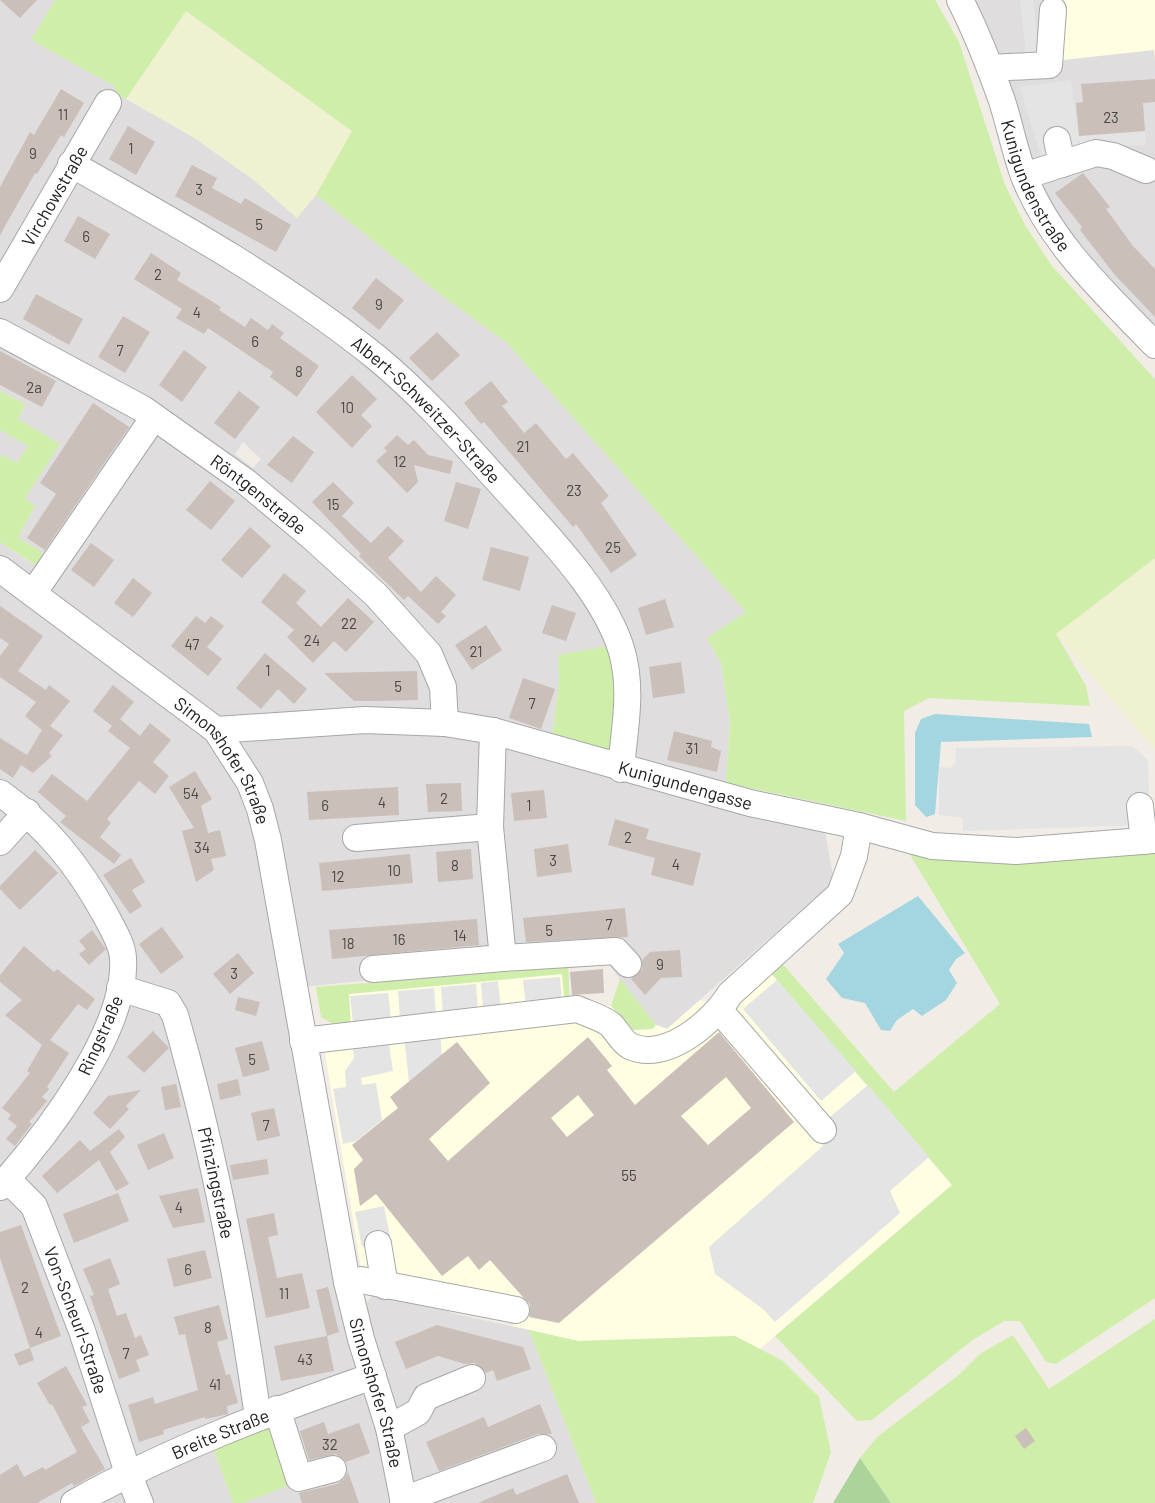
<svg xmlns="http://www.w3.org/2000/svg" width="1155" height="1503" font-family="Barlow,sans-serif">
<style>
.residential{fill:#dfdddd;fill-rule:evenodd}
.education{fill:#fffee2}
.farmland{fill:#f0f1d1}
.grass{fill:#ceeeaa}
.forest{fill:#acd399}
.parking{fill:#e4e4e4}
.water{fill:#a4d6e2}
.building{fill:#cabfb9;fill-rule:evenodd}
.lines{fill:none;stroke-linecap:round;stroke-linejoin:round}
.minor-casing{stroke:#a7a7a7;stroke-width:28}
.minor{stroke:#fff;stroke-width:26}
.labels{text-anchor:middle;dominant-baseline:central;stroke-width:4.5;stroke-linejoin:round;paint-order:stroke}
.number-label{font-size:15px;fill:#4a4846}
.street-label{font-size:18px;fill:#202020;stroke:#fff}
</style>
<rect width="100%" height="100%" fill="#f1ede6"/>
<path class="residential" d="M0 0H55L32 40 116 87 115 92 193 137 251 178 297 217 316 195 441 295 507 343 746 612 707 638 721 663 730 722 726 783 824 826 834 881 667 1029 656 1025 605 960 515 965 302 987 257 777 245 748 232 731 0 559V542L34 565 43 553 18 538 35 506 24 498 60 444 18 419 25 404 0 391ZM243 442 261 459 253 468 235 454ZM607 646 552 738 559 683V655Z
M975 0H1155V329L1072 235 1037 184 1005 71Z
M0 430 28 446 17 463 2 456 0 458Z
M0 580 219 748 252 812 292 1045 363 1379 395 1503H244L290 1485 213 1448 233 1503H0Z
M385 1293 456 1314 529 1330 596 1503H414L363 1307 373 1295Z"/>
<path class="education" d="M1057 0H1155V60L1154 50 1063 60Z
M771 973 952 1185 760 1349 735 1336 578 1341 513 1326 516 1305 362 1273 324 1048 352 1042 348 994 562 974 570 1004 611 1006 633 1030 652 1029 656 1025 667 1029 700 1000 730 1005Z"/>
<path class="farmland" d="M186 11 353 132 316 195 297 218 251 178 193 137 126 99Z
M1155 558V750L1056 634Z"/>
<path class="grass" d="M55 0H935L959 42 1005 185 1025 225 1052 266 1155 379V558L1056 634 1086 686 1090 706 929 698 904 711 906 821 726 783 730 722 721 663 707 638 746 612 507 343 441 295 316 195 352 131 186 11 126 99 114 92 116 87 31 40Z
M0 391 25 404 18 419 60 444 25 498 35 506 18 538 43 553 35 565 0 542V458L2 455 17 463 28 446 0 430Z
M607 646C617 682 615 714 612 751L603 755 552 738 559 683 558 655Z
M1155 848V1298L1056 1364 1046 1362 1020 1321H1004L974 1339 872 1420 857 1421 775 1336 952 1185 771 973 781 962 894 1092 1000 1004 909 853Z
M568 967 570 1004 565 1006 562 974 349 994 351 1026H336L321 1017 316 987Z
M620 979 656 1025 652 1029 633 1030 611 1006Z
M1155 1319V1503H891L860 1458 877 1437 960 1374 981 1353 1013 1335 1049 1389Z
M529 1330 578 1341 735 1336 783 1361 819 1397 831 1452 813 1503H596Z
M268 1424 290 1485 244 1503H233L213 1448Z"/>
<path class="forest" d="M860 1458 891 1503H833Z"/>
<path class="parking" d="M1020 0H1033L1039 53H1026Z
M1071 80 1079 136 1145 131 1146 145 1085 148 1041 158 1020 87Z
M1132 746 1148 760 1150 825 963 831V818L939 815V767L950 768 955 763 956 748Z
M560 977 562 1004 526 1007 523 980Z
M777 980 856 1071 821 1101 743 1009Z
M498 981 501 1009 483 1010 481 983Z
M476 984 478 1011 443 1014 441 987Z
M434 988 436 1015 400 1019 398 991Z
M388 993 391 1019 353 1023 350 996Z
M440 1031 442 1055 409 1082 404 1036Z
M389 1044 393 1071 361 1078 362 1085 376 1083 382 1120 356 1141 343 1144 333 1089 346 1087 345 1071 354 1058 353 1048Z
M868 1085 929 1157 890 1191 900 1213 775 1322 763 1309 715 1274 709 1247 823 1146 812 1132Z
M384 1206 391 1241 362 1247 355 1212Z"/>
<path class="water" d="M935 714 1089 724 1092 737 941 742 935 814 926 817 915 805V733L921 719Z
M918 896 965 953 956 959 949 970 957 983 946 1000 922 1016 913 1009 897 1020 890 1031 881 1030 865 1003 842 998 826 979 844 953 838 944Z"/>
<path class="building" d="M0 0H37L20 18Z
M1155 79V102L1143 103 1145 131 1079 136 1076 103 1083 102 1081 84Z
M61 89 84 103 64 137 61 135 37 174 35 173 0 235V187L30 132 34 135Z
M128 126 155 142 136 175 109 159Z
M192 165 217 178 212 188 241 204 245 198 291 225 276 252 175 196Z
M1083 173 1110 207 1106 209 1133 246 1155 269V317L1115 275 1080 230 1082 227 1055 193Z
M78 216 110 234 95 259 64 241Z
M151 253 181 273 177 280 221 307 219 310 245 327 251 318 268 330 272 324 284 333 280 338 319 366 297 397 270 377 273 372 208 328 204 334 176 318 182 309 134 279Z
M376 278 404 300 379 330 352 308Z
M36 294 83 319 69 345 23 319Z
M123 316 150 332 125 373 98 357Z
M437 332 460 355 432 381 409 358Z
M184 350 207 367 182 402 159 385Z
M0 351 56 381 42 407 0 385Z
M352 375 377 399 361 415 372 426 352 448 316 412Z
M491 381 508 402 502 406 524 433 536 423 566 459 573 453 609 496 601 503 637 555 611 573 576 524 573 527 484 422 481 424 464 403Z
M239 391 260 407 235 439 214 423Z
M93 403 129 427 45 550 27 538 56 494 40 483Z
M397 435 408 445 414 440 428 455 453 461 450 474 414 465 418 482 407 493 376 461 387 451 384 448Z
M293 436 314 452 292 483 267 465Z
M210 481 235 501 211 530 186 510Z
M333 482 354 503 342 516 371 543 388 526 404 541 388 558 421 592 436 576 456 595 441 612 446 616 438 624 408 596 404 600 359 556 361 554 312 502Z
M456 482 481 489 468 529 444 521Z
M250 527 271 546 242 578 221 560Z
M91 543 114 560 94 587 71 570Z
M491 547 529 557 520 591 482 580Z
M284 573 306 591 296 603 321 627 348 598 374 622 346 652 334 641 313 663 287 637 294 630 261 602Z
M133 578 152 593 133 617 114 603Z
M665 599 674 627 646 635 638 608Z
M552 605 576 613 566 641 542 633Z
M0 606 43 636 18 671 46 690 49 685 70 701 50 726 63 735 49 753 52 756 33 773 21 765 27 756 13 778 0 769V738L27 755 42 730 25 716 36 702 0 677V656L9 644 0 638Z
M196 616 205 623 211 616 224 626 207 647 222 659 208 676 171 646Z
M486 625 502 650 472 670 455 645Z
M265 653 307 689 294 704 278 689 261 709 236 688Z
M681 662 685 693 653 698 649 667Z
M417 671 418 700 378 701H354L324 673Z
M523 678 555 689 541 729 509 718Z
M113 685 134 702 120 719 140 736 150 723 171 740 153 762 169 776 155 794 139 781 107 819 111 823 100 837 121 855 114 864 60 822 66 816 38 792 52 774 87 801 130 748 108 731 112 726 93 711Z
M674 731 712 741 711 747 721 751 717 772 667 760Z
M195 771 212 799 201 806 208 833 220 830 226 856 211 859 214 870 196 882 182 831 194 828 169 787Z
M461 783 462 811 428 812 426 784Z
M398 787 399 815 309 820 307 792Z
M544 790 547 818 514 821 511 793Z
M615 819 649 829 646 839 701 853 693 886 651 875 655 858 608 845Z
M568 844 572 872 537 877 534 849Z
M471 849 473 879 438 882 436 852Z
M35 850 58 873 20 910 0 889V886Z
M410 854 413 883 322 891 319 863Z
M131 858 145 882 132 890 142 906 130 914 103 875Z
M625 908 628 937 526 942 523 918Z
M477 919 479 945 332 959 329 930Z
M162 927 184 957 161 974 139 944Z
M92 930 106 949 89 965 79 954 86 949 79 941Z
M24 946 54 972 57 969 95 999 87 1010 78 1004 50 1040 69 1053 47 1087 49 1089 42 1097 47 1101 29 1122 32 1124 15 1146 6 1139 17 1126 8 1119 11 1115 2 1108 30 1073 27 1071 42 1045 5 1015 22 1000 0 982V975Z
M680 950 682 977 661 978 645 995 631 979 642 969V960L650 952Z
M238 953 254 973 230 994 213 974Z
M603 969 604 993 572 995 570 972Z
M238 997 260 1002 256 1016 235 1010Z
M153 1031 169 1048 144 1073 127 1057Z
M719 1032 794 1122 559 1323 529 1317 530 1305 490 1260 479 1270 468 1256 442 1276 376 1194 360 1206 354 1169 363 1160 352 1145 398 1108 390 1097 457 1042 490 1083 429 1139 448 1161 588 1037 612 1066 607 1070 635 1105ZM726 1077 751 1108 708 1145 681 1116ZM578 1095 594 1115 567 1137 551 1118Z
M262 1041 270 1070 243 1077 235 1048Z
M238 1079 241 1095 220 1100 217 1084Z
M176 1084 181 1107 165 1110 161 1087Z
M141 1090 126 1106 129 1109 110 1129 93 1113 108 1096Z
M274 1108 280 1136 257 1141 251 1113Z
M119 1129 125 1137 110 1152 129 1184 116 1191 99 1160 57 1193 42 1176 80 1140 90 1151Z
M164 1133 174 1158 148 1170 137 1145Z
M267 1159 269 1174 233 1180 230 1165Z
M198 1188 205 1222 173 1228 159 1196Z
M118 1193 129 1221 74 1243 63 1214Z
M274 1213 278 1235 268 1237 277 1278 302 1273 310 1308 266 1318 246 1219Z
M21 1225 61 1336 30 1348 0 1258V1232Z
M205 1250 212 1278 174 1287 167 1259Z
M110 1258 120 1284 108 1289 117 1316 126 1313 135 1338 141 1335 149 1355 136 1360 140 1371 119 1379 90 1296 94 1295 83 1269Z
M328 1287 339 1332 327 1336 316 1290Z
M219 1305 228 1339 217 1342 226 1375 230 1374 238 1403 227 1406 228 1414 206 1419 205 1417 163 1430 164 1434 139 1442 128 1405 153 1397 155 1404 198 1390 185 1334 179 1335 174 1317Z
M437 1325 523 1347 531 1369 497 1381 493 1370 486 1373 475 1363 465 1364 438 1356 406 1369 395 1342Z
M327 1336 334 1371 281 1381 274 1346Z
M30 1348 34 1360 19 1366 14 1354Z
M66 1366 87 1405 82 1407 90 1422 81 1427 105 1469 74 1486 72 1483 37 1503H0V1475L17 1464 24 1477 43 1467 45 1470 77 1452 52 1404 50 1405 37 1383Z
M540 1404 552 1434H538L439 1471 426 1442 484 1417 488 1427Z
M324 1422 328 1434 359 1423 370 1453 346 1462 336 1454 309 1460 300 1431Z
M1026 1428 1035 1441 1024 1449 1015 1436Z
M348 1472 359 1503H302L299 1493 337 1484 344 1479Z
M567 1474 579 1503H478L513 1488 516 1495Z"/>
<g class="lines">
<g class="minor-casing">
<g id="minor">
<path id="s1" d="M960 0C977 33 990 67 1002 101 1010 126 1015 152 1024 176 1050 243 1106 294 1155 345"/>
<path d="M990 68 1049 65 1053 10"/>
<path d="M1057 140 1062 164"/>
<path id="s2" d="M71 164C176 223 283 282 377 358 429 401 473 454 519 504 556 545 607 599 622 652 633 691 624 731 621 769"/>
<path d="M1024 176 1096 153 1113 156 1146 170"/>
<path id="s3" d="M0 289 108 103"/>
<path id="s4" d="M0 332 143 409 246 482 312 537 376 595 429 654 443 687 445 723"/>
<path id="s5" d="M0 569 216 730 250 783 260 809 268 840 347 1282 361 1339 389 1428 404 1503"/>
<path d="M34 592 154 417"/>
<path id="s6" d="M216 730 365 720 445 723 493 731 750 803 859 826 932 846 1016 851 1155 840"/>
<path d="M0 793C47 826 78 865 106 916 112 928 122 943 123 958 128 1029 46 1136 0 1187"/>
<path d="M1140 806 1144 841"/>
<path d="M356 838 490 827"/>
<path d="M0 842 27 812"/>
<path d="M503 958 616 951 628 964"/>
<path d="M373 969 503 958 490 827 493 731"/>
<path id="s7" d="M120 988 168 1003 175 1015C213 1147 239 1282 258 1417"/>
<path d="M720 1011 823 1130"/>
<path d="M303 1041 577 1009C588 1014 603 1018 611 1025 617 1031 622 1042 630 1046 665 1063 713 1022 730 994L840 894 854 856 859 826"/>
<path id="s8" d="M7 1179 34 1206 82 1331 128 1473 140 1503"/>
<path d="M378 1244 385 1286"/>
<path d="M347 1282 361 1280 516 1310"/>
<path d="M277 1409 299 1478 333 1469"/>
<path d="M389 1428 418 1412 426 1397 472 1378"/>
<path d="M403 1500 543 1448"/>
<path id="s9" d="M74 1503C168 1450 270 1412 373 1376"/>
</g>
</g>
<use href="#minor" class="minor"/>
</g>
<g class="labels">
<g class="number-label">
<text x="63" y="114">11</text>
<text x="1111" y="117">23</text>
<text x="131" y="148">1</text>
<text x="33" y="153">9</text>
<text x="199" y="189">3</text>
<text x="259" y="224">5</text>
<text x="86" y="236">6</text>
<text x="158" y="274">2</text>
<text x="379" y="304">9</text>
<text x="197" y="312">4</text>
<text x="255" y="341">6</text>
<text x="120" y="350">7</text>
<text x="299" y="371">8</text>
<text x="34" y="387">2a</text>
<text x="347" y="407">10</text>
<text x="523" y="446">21</text>
<text x="400" y="461">12</text>
<text x="574" y="490">23</text>
<text x="333" y="504">15</text>
<text x="613" y="547">25</text>
<text x="349" y="623">22</text>
<text x="312" y="640">24</text>
<text x="192" y="644">47</text>
<text x="476" y="651">21</text>
<text x="268" y="670">1</text>
<text x="398" y="686">5</text>
<text x="532" y="703">7</text>
<text x="692" y="748">31</text>
<text x="191" y="793">54</text>
<text x="444" y="798">2</text>
<text x="382" y="802">4</text>
<text x="325" y="805">6</text>
<text x="529" y="805">1</text>
<text x="628" y="837">2</text>
<text x="202" y="847">34</text>
<text x="553" y="860">3</text>
<text x="676" y="864">4</text>
<text x="455" y="865">8</text>
<text x="394" y="870">10</text>
<text x="338" y="876">12</text>
<text x="609" y="924">7</text>
<text x="549" y="930">5</text>
<text x="460" y="935">14</text>
<text x="399" y="939">16</text>
<text x="348" y="943">18</text>
<text x="660" y="964">9</text>
<text x="234" y="973">3</text>
<text x="252" y="1059">5</text>
<text x="266" y="1125">7</text>
<text x="629" y="1175">55</text>
<text x="179" y="1207">4</text>
<text x="188" y="1269">6</text>
<text x="25" y="1287">2</text>
<text x="284" y="1293">11</text>
<text x="208" y="1327">8</text>
<text x="39" y="1332">4</text>
<text x="126" y="1353">7</text>
<text x="305" y="1359">43</text>
<text x="215" y="1384">41</text>
<text x="330" y="1444">32</text>
</g>
<g class="street-label">
<text stroke="none"><textPath href="#s1" startOffset="201">Kunigundenstraße</textPath></text>
<text stroke="none"><textPath href="#s3" startOffset="108">Virchowstraße</textPath></text>
<text stroke="none"><textPath href="#s2" startOffset="434">Albert-Schweitzer-Straße</textPath></text>
<text stroke="none"><textPath href="#s4" startOffset="306">Röntgenstraße</textPath></text>
<text stroke="none"><textPath href="#s5" startOffset="298">Simonshofer Straße</textPath></text>
<text stroke="none"><textPath href="#s6" startOffset="478">Kunigundengasse</textPath></text>
<text transform="translate(100 1035) rotate(-66)">Ringstraße</text>
<text stroke="none"><textPath href="#s7" startOffset="237">Pfinzingstraße</textPath></text>
<text stroke="none"><textPath href="#s8" startOffset="160">Von-Scheurl-Straße</textPath></text>
<text stroke="none"><textPath href="#s5" startOffset="956">Simonshofer Straße</textPath></text>
<text stroke="none"><textPath href="#s9" startOffset="162">Breite Straße</textPath></text>
</g>
</g>
</svg>
